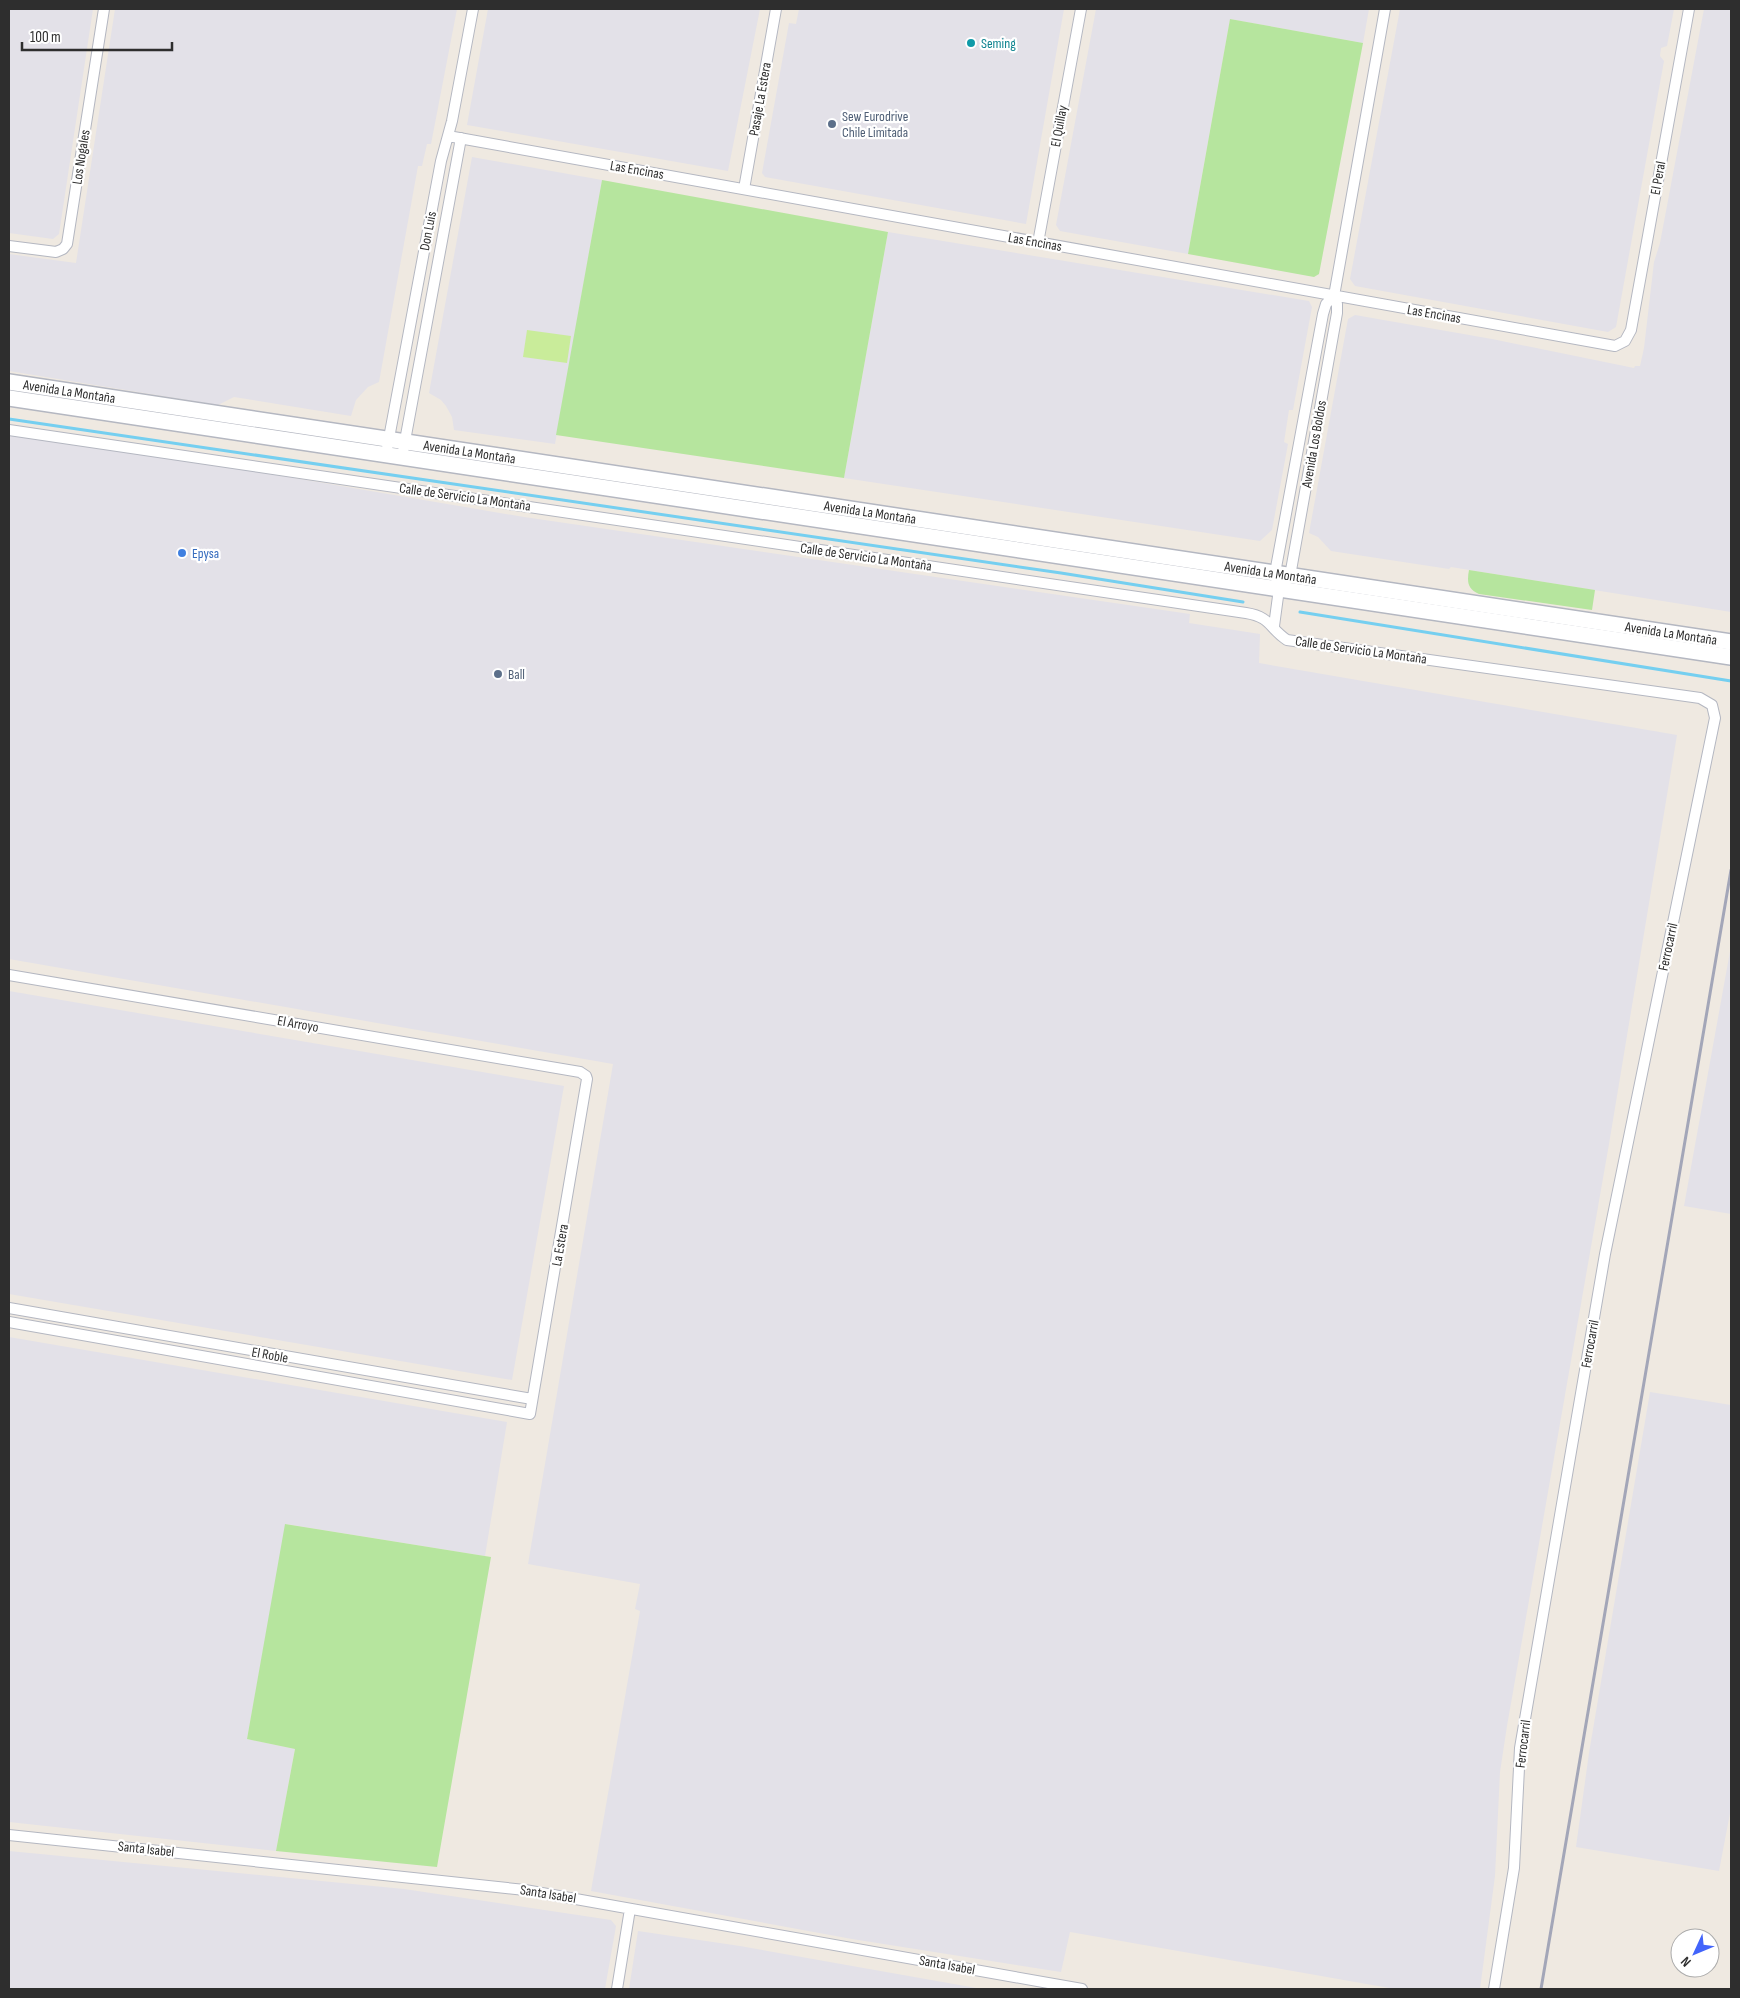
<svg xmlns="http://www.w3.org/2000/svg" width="1740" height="1998" font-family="'Sofia Sans Condensed',sans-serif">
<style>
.industrial{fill:#e3e1e8}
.green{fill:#b6e59e}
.pitch{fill:#c9ec9a}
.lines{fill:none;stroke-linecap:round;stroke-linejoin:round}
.stream{stroke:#75cff0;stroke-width:3}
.minor-casing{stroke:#b4b7c1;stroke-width:12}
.secondary-casing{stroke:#b4b7c1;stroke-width:18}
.minor{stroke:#fff;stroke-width:10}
.secondary{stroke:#fff;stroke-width:15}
.rail{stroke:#a3a6b8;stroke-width:3}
.culture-dot{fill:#0f9aa8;stroke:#fff;stroke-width:2}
.service-dot{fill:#5c6f8a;stroke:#fff;stroke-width:2}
.shop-dot{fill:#3f7fe0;stroke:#fff;stroke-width:2}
.labels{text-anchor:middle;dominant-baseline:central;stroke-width:4.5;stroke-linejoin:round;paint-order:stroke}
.culture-label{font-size:14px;fill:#0d838f;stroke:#fff;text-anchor:start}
.street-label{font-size:14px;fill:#2e2e2e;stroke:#fff}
.service-label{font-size:14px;fill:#4e5e75;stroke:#fff;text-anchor:start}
.shop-label{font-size:14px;fill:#366cbe;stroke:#fff;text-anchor:start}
</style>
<rect width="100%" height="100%" fill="#efe9e1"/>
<path class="industrial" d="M9 9H93L59 234 53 239 9 233Z
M115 9H457L431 144H427L422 166H418L379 382 368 387 356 400 351 416 234 397 218 405 9 371V254L76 263Z
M488 9H760L728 171 467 125Z
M799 9H1064L1026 224 765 177 762 173 789 23 796 24Z
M1096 9H1369L1363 43 1230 19 1188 254 1060 231 1056 225Z
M1400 9H1674L1667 46 1661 48 1660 56 1664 61 1616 327 1608 332 1355 286 1350 279Z
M1704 9H1731V612L1451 567 1449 569 1331 551 1318 537 1309 533 1348 319 1355 315 1492 339 1634 368 1635 366H1640L1644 348 1654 262 1660 243Z
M472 157 602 180 555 444 454 430 452 417 446 406 441 400 429 393Z
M888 232 1309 301 1312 307 1293 410H1289L1284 442 1288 444 1272 530 1260 541 844 478Z
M9 435 140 452 524 517 1190 614 1189 623 1260 634 1259 663 1677 735 1609 1144 1507 1726 1500 1772 1495 1876 1480 1989H1395L1070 1932 1061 1972 852 1939 591 1891 640 1611 635 1609 640 1584 528 1564 613 1064 9 959Z
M1731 946V1214L1684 1206Z
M9 991 564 1086 512 1380 9 1294Z
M9 1337 507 1422 485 1556 286 1524 247 1739 295 1749 276 1851 9 1822Z
M1650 1392 1731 1405V1808L1719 1871 1576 1847 1589 1753Z
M9 1851 404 1889 611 1920 616 1926 605 1989H9Z
M638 1931 740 1946 982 1989H629Z"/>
<path class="green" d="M1230 19 1363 43 1319 274 1314 277 1188 254Z
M602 180 888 232 844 478 556 435Z
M1469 570 1595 590 1592 610 1479 594C1467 589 1467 581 1469 570Z
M285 1524 491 1557 437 1867 276 1851 295 1749 247 1739Z"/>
<path class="pitch" d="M527 330 571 336 567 363 523 357Z"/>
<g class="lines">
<path class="stream" d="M9 419 1061 573 1243 602
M1300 612 1731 681"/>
<g class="minor-casing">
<path id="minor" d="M448 136 1615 346 1625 341 1631 330 1689 9
M744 189 776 9
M1038 243 1081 9
M9 246 56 252 63 249 67 244 104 9
M9 430 1246 613C1271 617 1269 628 1287 640L1700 698 1712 705 1715 718 1605 1254 1520 1748 1514 1868 1494 1989
M386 454 441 161 452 121 473 9
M402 457 461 138
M1286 581 1290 576 1337 313V304L1334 296 1385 9
M1274 626 1279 589 1275 573 1323 314 1326 304 1334 296
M9 975 580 1072 586 1076 587 1079 530 1414 9 1322
M9 1308 532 1399
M9 1835 525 1890 1082 1989
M617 1989 630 1909"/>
</g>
<g class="secondary-casing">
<g id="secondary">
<path id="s1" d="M9 382 1731 642"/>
<path d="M9 398 1731 657"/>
</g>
</g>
<use href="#minor" class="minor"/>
<use href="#secondary" class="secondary"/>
<path class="rail" d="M1541 1989 1731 870"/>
</g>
<circle class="culture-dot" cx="971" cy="43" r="5"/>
<g class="service-dot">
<circle cx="832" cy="124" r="5"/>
<circle cx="498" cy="674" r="5"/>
</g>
<circle class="shop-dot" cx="182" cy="553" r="5"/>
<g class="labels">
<g class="culture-label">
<text x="981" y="43">Seming</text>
</g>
<g class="street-label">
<text transform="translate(760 99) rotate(-80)">Pasaje La Estera</text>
<text transform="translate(1059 126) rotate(-80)">El Quillay</text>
<text transform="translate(81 157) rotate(-81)">Los Nogales</text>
<text transform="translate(637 170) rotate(10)">Las Encinas</text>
<text transform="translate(1658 178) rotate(-80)">El Peral</text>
<text transform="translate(428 231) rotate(-79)">Don Luis</text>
<text transform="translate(1035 242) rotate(10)">Las Encinas</text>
<text transform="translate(1434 314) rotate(10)">Las Encinas</text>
<text stroke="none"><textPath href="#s1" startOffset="61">Avenida La Montaña</textPath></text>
<text transform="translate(1314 444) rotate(-80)">Avenida Los Boldos</text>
<text stroke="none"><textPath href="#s1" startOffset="466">Avenida La Montaña</textPath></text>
<text transform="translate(465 497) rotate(8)">Calle de Servicio La Montaña</text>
<text stroke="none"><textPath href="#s1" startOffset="871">Avenida La Montaña</textPath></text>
<text transform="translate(866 557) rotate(8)">Calle de Servicio La Montaña</text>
<text stroke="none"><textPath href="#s1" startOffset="1276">Avenida La Montaña</textPath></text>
<text stroke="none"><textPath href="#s1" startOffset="1681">Avenida La Montaña</textPath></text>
<text transform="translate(1361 650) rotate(8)">Calle de Servicio La Montaña</text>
<text transform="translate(1668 947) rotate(-78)">Ferrocarril</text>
<text transform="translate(298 1024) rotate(10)">El Arroyo</text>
<text transform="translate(560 1245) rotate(-80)">La Estera</text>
<text transform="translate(1590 1344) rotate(-80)">Ferrocarril</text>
<text transform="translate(270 1355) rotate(10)">El Roble</text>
<text transform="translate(1523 1744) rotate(-83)">Ferrocarril</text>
<text transform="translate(146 1849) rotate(6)">Santa Isabel</text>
<text transform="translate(548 1894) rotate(9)">Santa Isabel</text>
<text transform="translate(947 1965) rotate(10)">Santa Isabel</text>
</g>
<g class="service-label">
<text x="842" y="116">Sew Eurodrive<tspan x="842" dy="16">Chile Limitada</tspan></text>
<text x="508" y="674">Ball</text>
</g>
<g class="shop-label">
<text x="192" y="553">Epysa</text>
</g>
</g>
<rect width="1740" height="1998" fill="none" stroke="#2e2e2e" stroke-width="20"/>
<g transform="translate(1695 1953) rotate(226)"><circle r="24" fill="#ffffff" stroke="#ababab"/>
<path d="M0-4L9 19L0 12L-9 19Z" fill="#4264fb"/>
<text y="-8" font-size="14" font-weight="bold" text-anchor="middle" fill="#2e2e2e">N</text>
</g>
<path d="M22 42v8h150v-8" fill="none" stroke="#2e2e2e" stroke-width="2.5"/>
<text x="30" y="42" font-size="15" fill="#2e2e2e" stroke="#ffffff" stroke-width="4" paint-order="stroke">100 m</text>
</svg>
